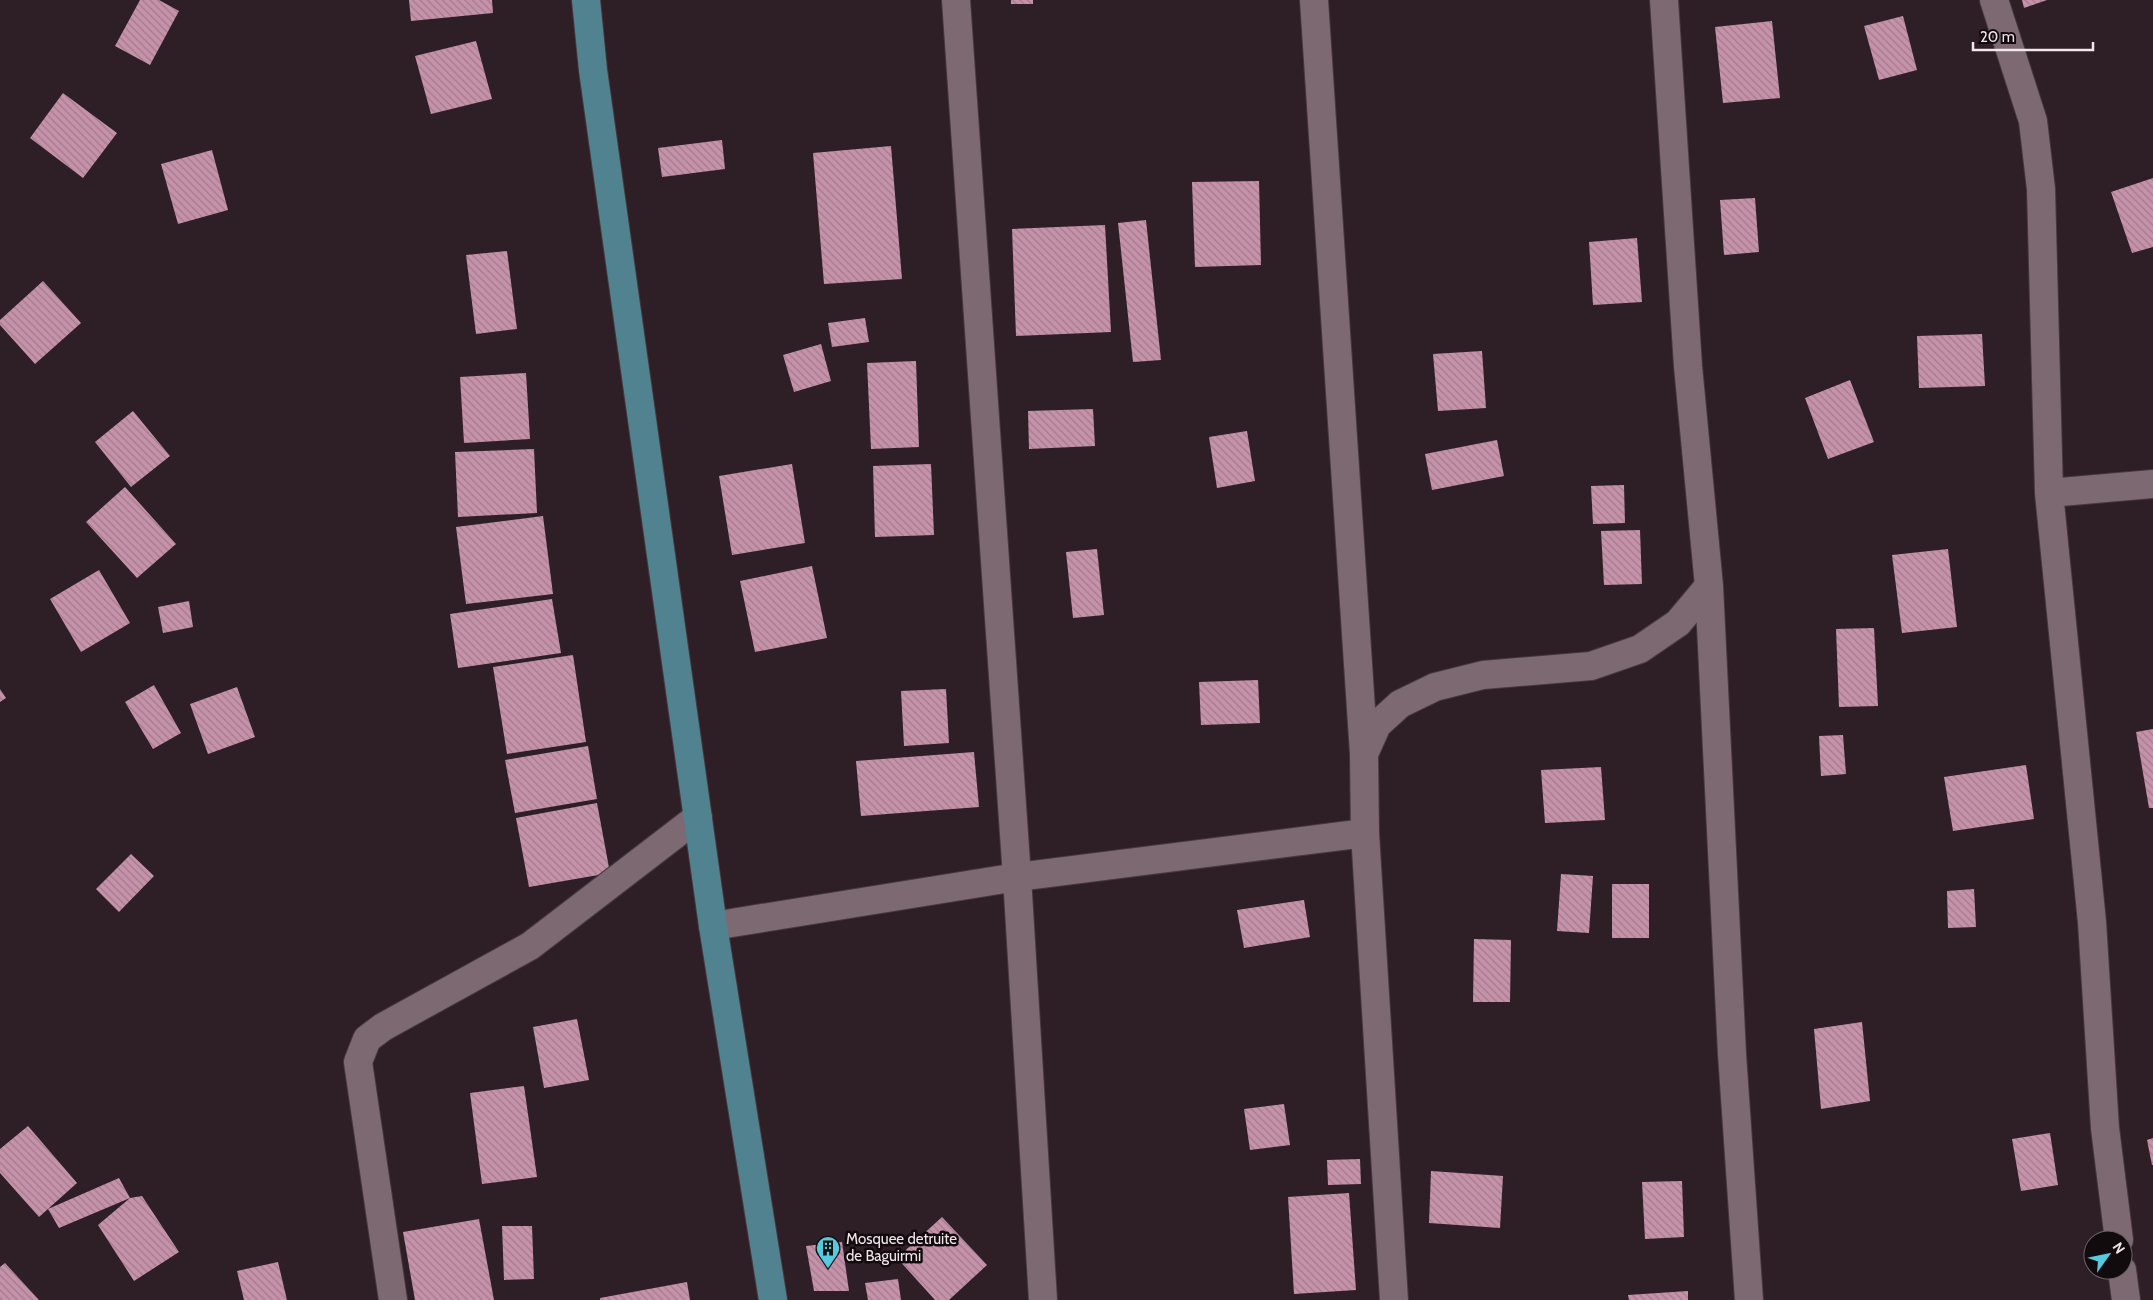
<svg xmlns="http://www.w3.org/2000/svg" width="2153" height="1300" font-family="Cabin,sans-serif">
<style>
.building{fill:url(#building-back-hatch)}
.lines{fill:none;stroke-linecap:round;stroke-linejoin:round}
.minor-casing{stroke:#46393f;stroke-width:30}
.major-casing{stroke:#46393f;stroke-width:30}
.minor{stroke:#7d6972;stroke-width:28}
.major{stroke:#51828f;stroke-width:28}
.labels{text-anchor:middle;dominant-baseline:central;stroke-width:5;stroke-linejoin:round;paint-order:stroke}
.poi-label{font-size:15px;fill:#f2e6eb;stroke:#120b0e;text-anchor:start}
</style>
<defs>
<pattern id="building-back-hatch" width="6" height="6" patternUnits="userSpaceOnUse" patternTransform="scale(1.25)"><rect width="6" height="6" fill="#c692aa"/><path d="M-1 5l2 2M0 0l6 6M5-1l2 2" fill="none" stroke="#a07b8c"/></pattern>
</defs>
<rect width="100%" height="100%" fill="#2e1e26"/>
<path class="building" d="M140 0H159L179 11 150 65 115 46Z
M409 0H492L493 13 411 21Z
M1011 0H1033V4H1011Z
M2022 0H2047L2024 8Z
M1903 16 1917 70 1879 80 1864 26Z
M1772 21 1780 98 1723 103 1715 27Z
M476 41 492 99 431 114 415 56Z
M63 93 117 133 83 178 30 138Z
M722 140 725 169 662 177 658 148Z
M891 146 902 279 824 284 813 153Z
M212 150 228 210 178 224 161 164Z
M2153 178V247L2132 253 2111 192Z
M1259 181 1261 265 1195 267 1192 182Z
M1755 198 1759 252 1724 255 1720 200Z
M1146 220 1161 360 1133 362 1118 223Z
M1105 225 1111 332 1016 336 1012 229Z
M1637 238 1642 302 1593 305 1589 242Z
M507 251 517 329 476 334 466 255Z
M43 281 81 323 35 364 0 325V320Z
M865 318 869 342 832 347 828 323Z
M1982 334 1985 386 1919 388 1917 336Z
M821 344 831 381 794 392 783 355Z
M1482 351 1486 408 1438 411 1433 354Z
M916 361 919 447 871 449 867 363Z
M526 373 530 439 464 443 460 377Z
M1850 380 1874 442 1828 459 1805 398Z
M1093 409 1095 446 1029 449 1028 411Z
M133 411 170 456 131 487 95 442Z
M1247 431 1255 481 1217 488 1209 437Z
M1497 440 1504 476 1432 490 1425 454Z
M534 449 537 513 458 517 455 452Z
M792 464 805 543 732 555 719 476Z
M931 464 934 535 875 537 873 466Z
M1624 485 1625 523 1593 524 1591 486Z
M125 487 176 544 137 578 86 522Z
M543 516 553 594 466 604 456 527Z
M1640 530 1642 584 1604 585 1601 531Z
M1097 549 1104 615 1073 618 1066 552Z
M1948 549 1957 627 1902 633 1892 555Z
M812 566 827 638 755 652 740 581Z
M99 570 130 623 81 652 50 599Z
M552 599 561 653 458 668 450 614Z
M189 601 193 627 163 633 158 607Z
M1874 628 1878 706 1839 707 1836 629Z
M573 655 586 742 507 754 493 667Z
M1258 680 1260 723 1201 725 1199 682Z
M154 685 181 733 153 749 125 702Z
M237 687 255 737 208 754 190 704Z
M0 689 6 698 0 702Z
M946 689 949 743 904 746 901 691Z
M2153 729V808H2149L2136 732Z
M1843 735 1846 774 1821 776 1819 736Z
M588 746 597 799 515 813 505 760Z
M974 752 979 807 861 816 856 761Z
M2026 765 2034 819 1953 831 1944 777Z
M1601 767 1605 820 1545 823 1541 770Z
M597 803 610 873 529 887 516 818Z
M131 854 154 876 119 912 96 889Z
M1561 874 1593 876 1589 933 1557 931Z
M1612 884H1649V938H1612Z
M1974 889 1976 927 1948 928 1947 891Z
M1304 900 1310 937 1244 948 1237 910Z
M1474 939 1511 940 1510 1002H1473Z
M577 1019 589 1080 544 1088 533 1027Z
M1862 1022 1870 1101 1821 1109 1814 1029Z
M524 1086 537 1177 482 1184 470 1093Z
M1284 1104 1290 1145 1250 1150 1244 1109Z
M28 1126 77 1183 39 1217 0 1173V1149Z
M2050 1133 2058 1185 2021 1191 2012 1139Z
M2153 1138V1165H2152L2147 1140Z
M1360 1159 1361 1184 1328 1185 1327 1160Z
M1431 1171 1503 1176 1500 1228 1429 1223Z
M119 1178 130 1198 142 1196 179 1252 134 1281 98 1225 130 1198 59 1228 48 1209Z
M1682 1181 1684 1237 1645 1239 1642 1182Z
M1349 1193 1356 1290 1294 1294 1288 1197Z
M942 1217 987 1265 949 1300H935L897 1258Z
M479 1219 494 1300H415L403 1232Z
M502 1226H532L534 1279 504 1280Z
M842 1242 849 1291H814L806 1246Z
M278 1262 287 1300H244L237 1271Z
M5 1263 39 1300H0V1267Z
M898 1279 901 1300H868L865 1283Z
M687 1282 690 1300H600V1298Z
M1688 1291V1300H1629L1628 1295Z"/>
<g class="lines">
<g class="minor-casing">
<path id="minor" d="M956 0 1017 877 1043 1300
M1314 0 1364 754 1365 833 1394 1300
M1664 0 1688 366 1709 586 1732 1054 1749 1300
M1994 0 2033 121 2041 189 2049 493 2092 922 2105 1128 2119 1240
M2049 493 2153 484
M1364 754 1377 725 1400 704 1435 687 1483 675 1591 666 1640 649 1678 623 1709 586
M713 926 1017 877 1365 833
M2122 1270 2126 1300
M393 1300 358 1062 367 1039 383 1027 530 946 698 817"/>
</g>
<g class="major-casing">
<path id="major" d="M586 0 593 70 713 926 773 1300"/>
</g>
<use href="#minor" class="minor"/>
<use href="#major" class="major"/>
</g>
<defs>
<g id="building-pin" transform="scale(1.25)"><path d="M0 17L-7.5 6A9.5 9.5 0 1 1 7.5 6Z" fill="#55cadf" stroke="#120b0e"/><path d="M-4-6H4V6H1V3H-1V6H-4ZM-2.5-4.3h1.7v1.8h-1.7ZM.8-4.3h1.7v1.8H.8ZM-2.5-1h1.7V.8h-1.7ZM.8-1h1.7V.8H.8Z" fill="#111"/></g>
</defs>
<g fill-rule="evenodd">
<use href="#building-pin" x="828" y="1248"/>
</g>
<g class="labels">
<g class="poi-label">
<text x="846" y="1239">Mosquee detruite<tspan x="846" dy="17">de Baguirmi</tspan></text>
</g>
</g>
<g transform="translate(2108 1255) rotate(57)"><circle r="24" fill="#120b0e" stroke="#6c6366"/>
<path d="M0-4L9 19L0 12L-9 19Z" fill="#55cadf"/>
<text y="-8" font-size="14" font-weight="bold" text-anchor="middle" fill="#f2e6eb">N</text>
</g>
<path d="M1973 42v8h120v-8" fill="none" stroke="#f2e6eb" stroke-width="2.5"/>
<text x="1980" y="42" font-size="15" fill="#f2e6eb" stroke="#120b0e" stroke-width="4" paint-order="stroke">20 m</text>
</svg>
